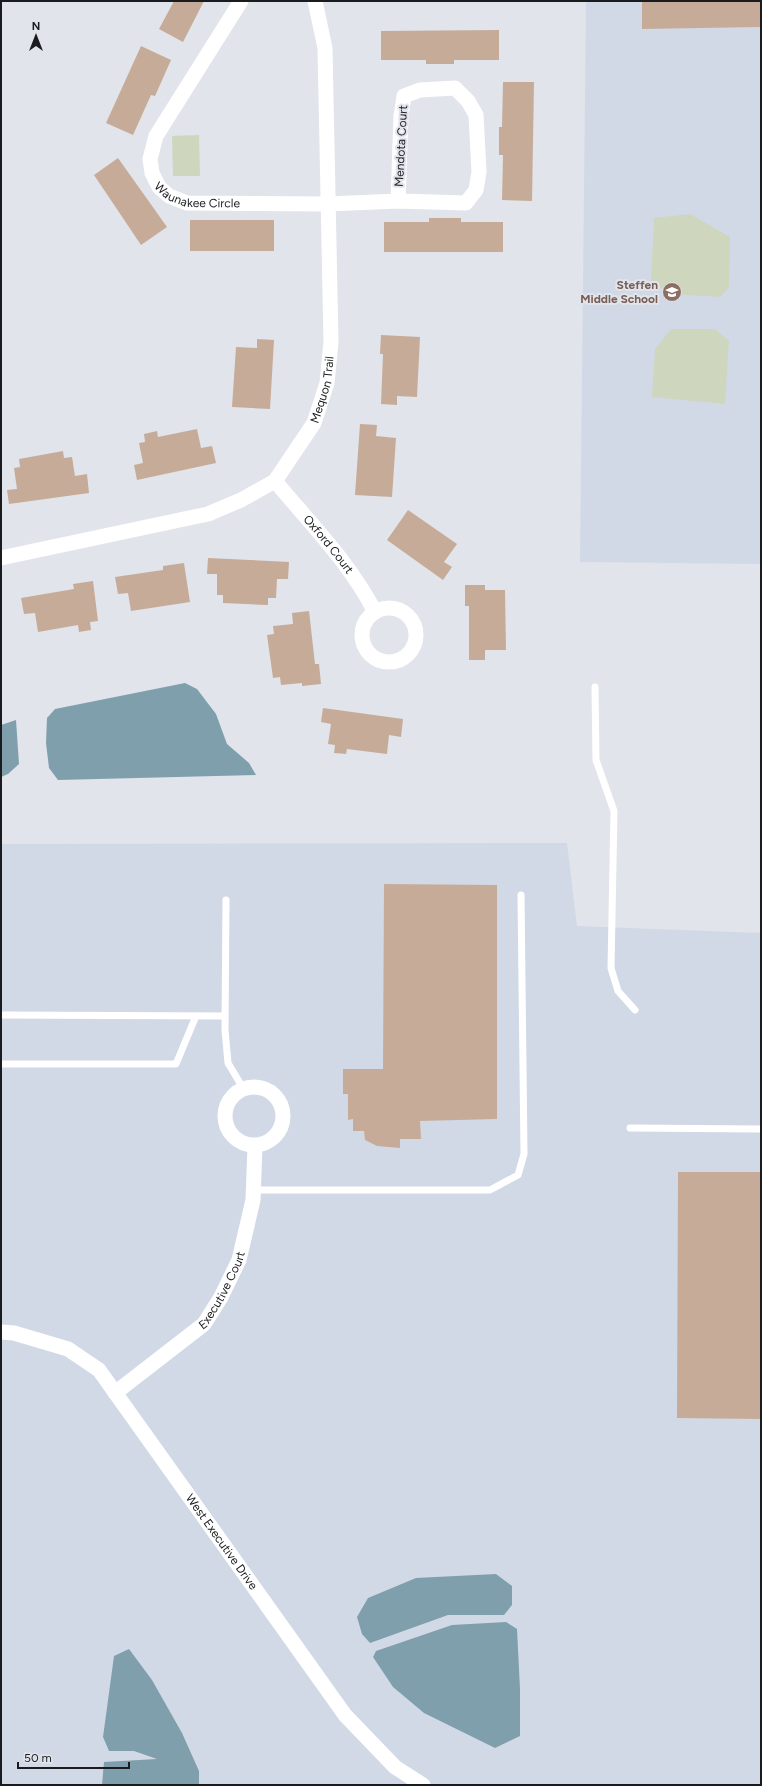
<svg xmlns="http://www.w3.org/2000/svg" width="762" height="1786" font-family="Figtree,sans-serif">
<style>
.built{fill:#d2d9e6}
.green{fill:#ced6be}
.water{fill:#7f9fad}
.building{fill:#c6ac98}
.lines{fill:none;stroke-linecap:round;stroke-linejoin:round}
.lane{stroke:#fff;stroke-width:7}
.street{stroke:#fff;stroke-width:15}
.labels{text-anchor:middle;dominant-baseline:central;stroke-width:4;stroke-linejoin:round;paint-order:stroke}
.street-label{font-size:12px;fill:#1a1b1e;stroke:#e1e4eb}
.education-label{font-size:12px;font-weight:bold;fill:#785e54;stroke:#e1e4eb;text-anchor:end}
</style>
<rect width="100%" height="100%" fill="#e1e4eb"/>
<path class="built" d="M586 1H761V564L580 562Z
M567 843 577 926 761 933V1785H1V844Z"/>
<path class="green" d="M199 135 200 176H173L172 136Z
M690 214 730 237 729 287 720 297 672 294 651 282 654 218Z
M671 329H715L729 341 725 404 652 397 655 349Z"/>
<path class="water" d="M185 683 197 689 216 714 227 744 249 763 256 775 58 780 49 768 46 743 47 718 55 709Z
M16 720 19 764 8 774 1 777V725Z
M496 1574 512 1586V1605L504 1615H448L370 1643 362 1634 357 1617 368 1598 416 1578Z
M506 1622 517 1629 520 1689V1736L495 1748 424 1713 393 1687 373 1657 376 1651 452 1625Z
M129 1649 152 1680 182 1733 199 1771V1785H102L104 1762 157 1759 134 1751H109L103 1737 114 1656Z"/>
<path class="building" d="M174 1H204L183 42 159 29Z
M642 1H761V27L642 29Z
M499 30V60H454V64H426V60H381V31Z
M141 46 171 60 155 96 151 95 133 135 106 123Z
M503 82H534L532 201 502 200 503 155H499V127H502Z
M118 158 167 227 141 245 94 175Z
M429 218H461V222H503V252H384V222H429Z
M190 220H274V251H190Z
M381 335 420 337 417 397 397 396V405L381 404 383 354H380Z
M257 339 274 340 270 409 232 407 236 347 257 348Z
M360 424 377 425 376 436 396 438 392 497 355 495Z
M197 429 201 448 212 446 216 463 137 480 134 465 143 463 139 443 145 442 144 434 157 431 158 437Z
M63 451 64 458 72 457 75 476 87 474 89 493 9 504 7 490 17 489 14 468 20 467 19 459Z
M408 510 457 544 444 562 452 567 443 580 387 540Z
M208 558 289 562 288 579H277L276 598H268V605L223 603V595H217V574H207Z
M184 563 190 602 131 611 128 593 118 594 115 577 163 570V566Z
M93 581 98 621 90 622 91 630 79 632 78 625 38 632 35 613 24 614 21 598 74 589 73 584Z
M465 585H485V590H505L506 650H485V660H469V606H465Z
M309 611 315 664H319L321 684 302 686V683L281 685 280 677 273 678 267 635 274 634 273 626 293 624 292 613Z
M323 708 403 719 401 737 389 735 387 754 347 749 346 754 334 753 335 745 328 744 331 724 321 722Z
M384 884 497 885V1119L420 1121 421 1139H400V1148L377 1146 365 1140 364 1131H353V1119L348 1120V1094H343V1069H383Z
M678 1172H761V1419L677 1418Z"/>
<g class="lines">
<path class="lane" d="M595 687 596 760 614 811 611 968 618 991 635 1010
M226 900 225 1030 228 1063 243 1088
M1 1015 225 1016
M1 1064H176L196 1016
M630 1128 761 1129
M253 1190H490L518 1175 524 1154 521 895"/>
<g class="street">
<path id="s1" d="M241 1 156 136 150 159 152 173 159 187 169 196 187 203 328 204 398 201 466 203 476 190 479 172 476 115 468 101 455 88 420 90 404 96 401 116 398 201"/>
<path id="s2" d="M275 481C310 523 350 563 375 612"/>
<path id="s3" d="M1 558 208 514 241 500 275 481 314 423 327 383 331 342 325 48 315 1"/>
<circle cx="389" cy="635" r="27"/>
<circle cx="254" cy="1116" r="29"/>
<path id="s4" d="M1 1332 14 1333 68 1349 99 1370 345 1715 395 1767 423 1785"/>
<path id="s5" d="M115 1393 204 1324 221 1297 239 1260 253 1200 255 1146"/>
</g>
</g>
<defs>
<g id="school-disc" transform="scale(1)"><circle r="9.5" fill="#8d6e63" stroke="#e1e4eb"/><path d="M0-5L7-2L0 1L-7-2ZM-4 1L0 2.5L4 1V4Q0 6-4 4Z" fill="#fff"/></g>
</defs>
<g fill-rule="evenodd">
<use href="#school-disc" x="672" y="292"/>
</g>
<g class="labels">
<g class="street-label">
<text transform="translate(401 146) rotate(-87)">Mendota Court</text>
<text stroke="none"><textPath href="#s1" startOffset="254">Waunakee Circle</textPath></text>
<text stroke="none"><textPath href="#s3" startOffset="391">Mequon Trail</textPath></text>
<text stroke="none"><textPath href="#s2" startOffset="83">Oxford Court</textPath></text>
<text stroke="none"><textPath href="#s5" startOffset="151">Executive Court</textPath></text>
<text stroke="none"><textPath href="#s4" startOffset="318">West Executive Drive</textPath></text>
</g>
<g class="education-label">
<text x="658" y="285">Steffen<tspan x="658" dy="14">Middle School</tspan></text>
</g>
</g>
<rect width="762" height="1786" fill="none" stroke="#1a1b1e" stroke-width="4"/>
<g transform="translate(36 36)" stroke="#e1e4eb" stroke-width="3" paint-order="stroke">
<path d="M0-3L7 15L0 10L-7 15Z" fill="#1a1b1e"/>
<text y="-6" font-size="11" font-weight="bold" text-anchor="middle" fill="#1a1b1e">N</text>
</g>
<path d="M18 1762v6h111v-6" fill="none" stroke="#1a1b1e" stroke-width="2"/>
<text x="24" y="1762" font-size="12" fill="#1a1b1e" stroke="#e1e4eb" stroke-width="3" paint-order="stroke">50 m</text>
</svg>
